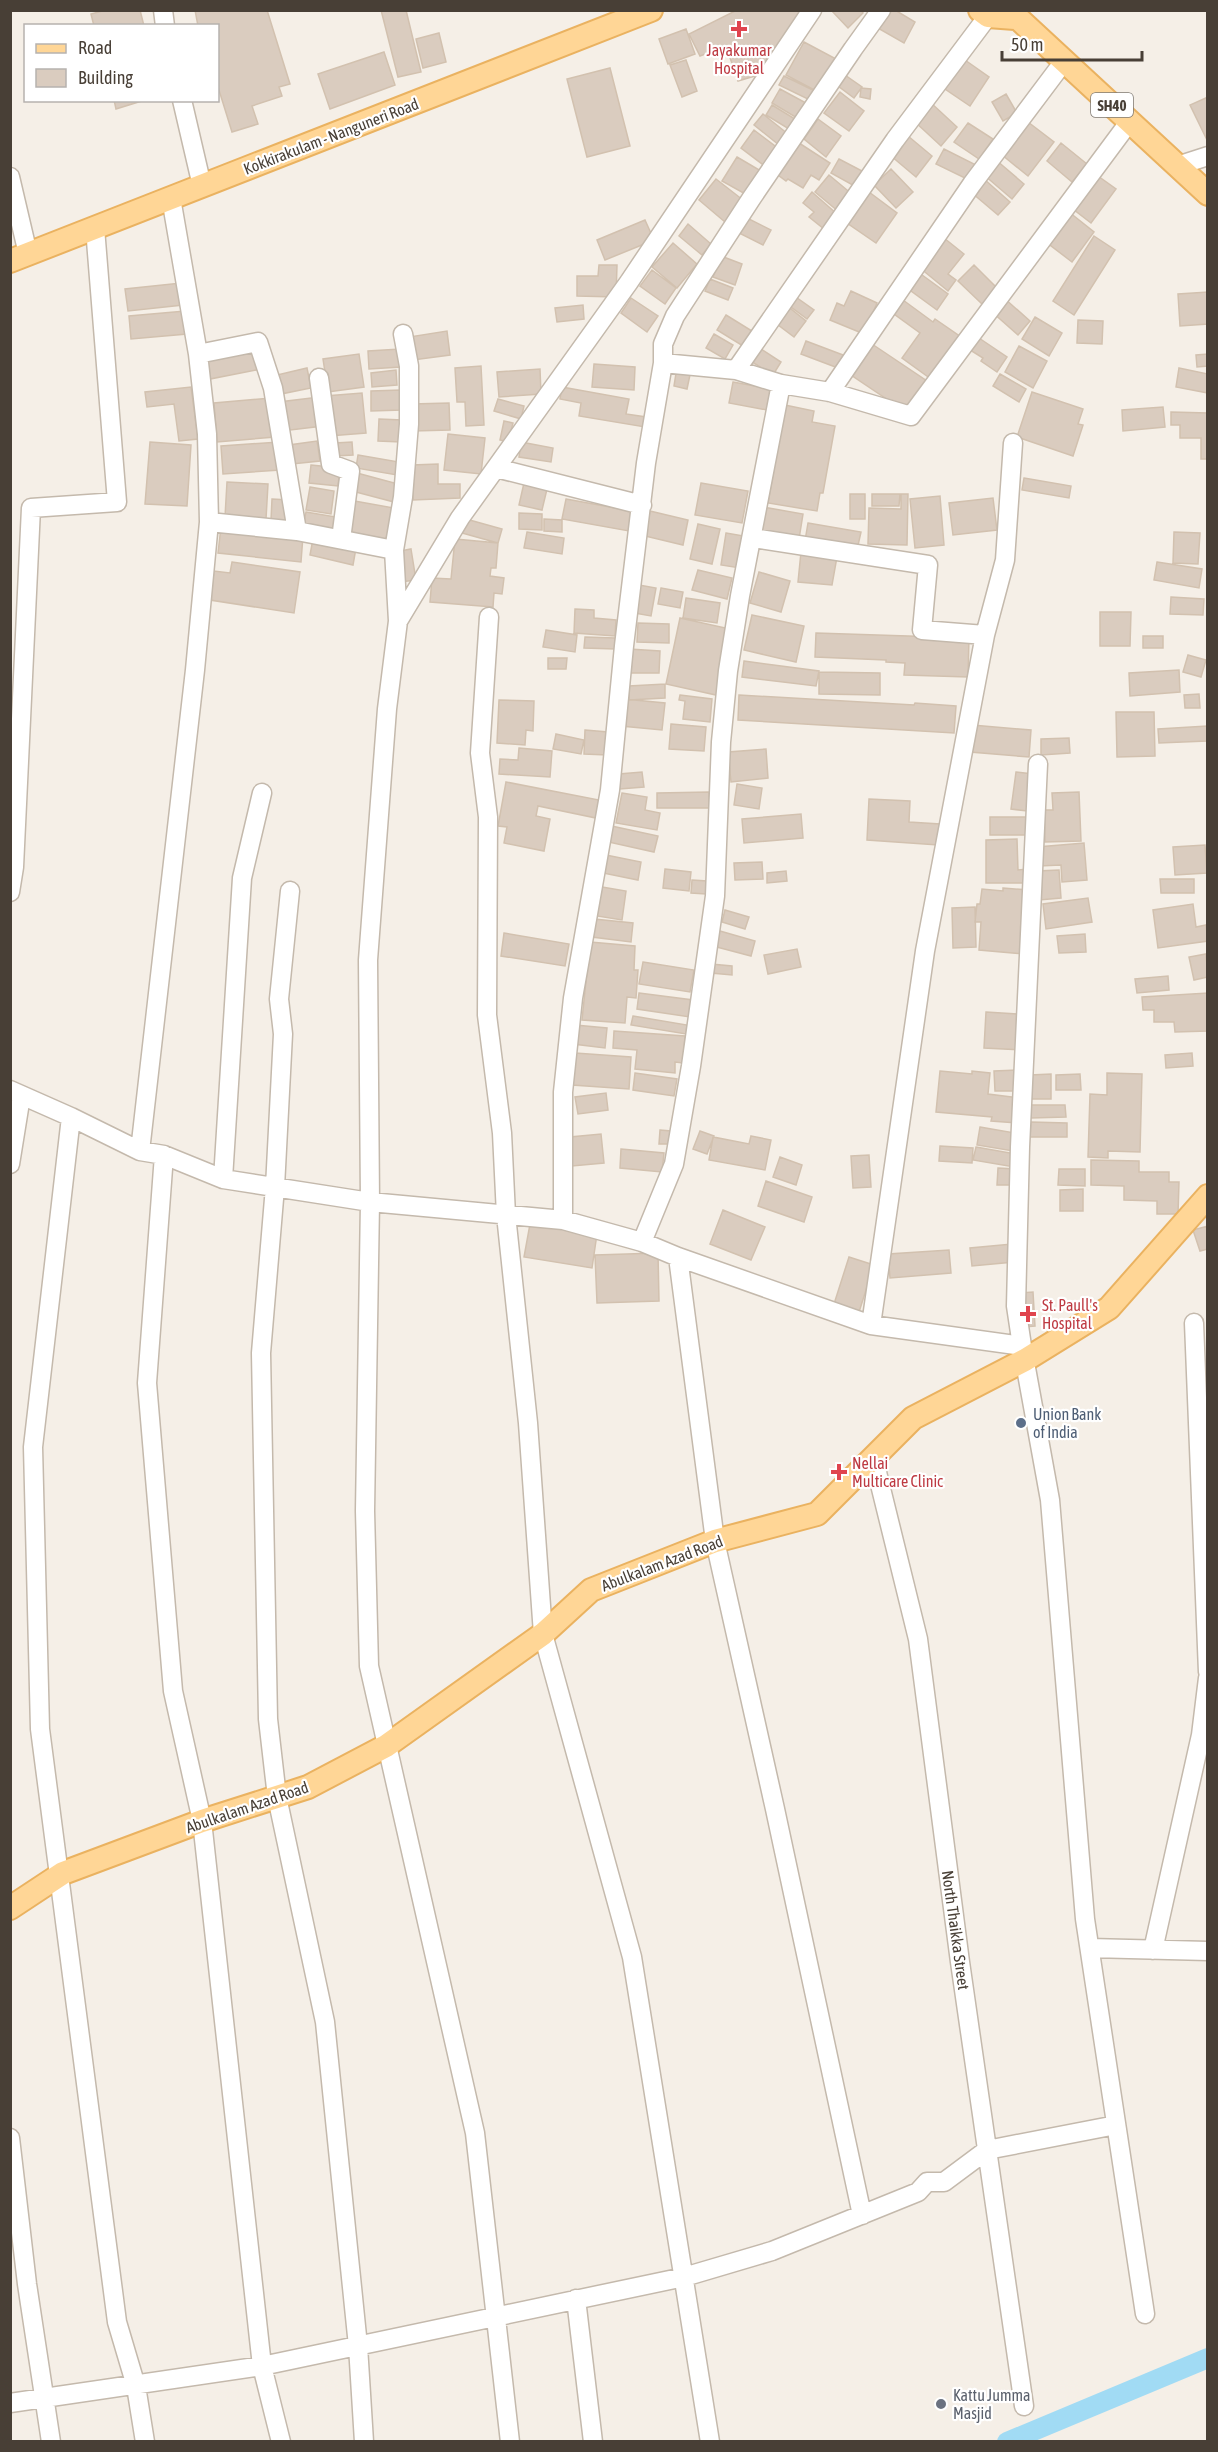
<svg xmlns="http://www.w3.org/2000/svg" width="1218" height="2452" font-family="'Asap Condensed',sans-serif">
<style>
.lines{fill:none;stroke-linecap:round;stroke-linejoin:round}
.canal{stroke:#a1dbf4;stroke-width:20}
.building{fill:#daccbf;stroke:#d2c1af;stroke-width:1.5}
.minor-casing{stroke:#c4b9ac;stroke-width:21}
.major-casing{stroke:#eab260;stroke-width:26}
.minor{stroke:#fff;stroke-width:18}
.major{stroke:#ffd696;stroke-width:22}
.health-dot{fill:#e0444e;stroke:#fff;stroke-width:2}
.service-dot{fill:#5c6f8a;stroke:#fff;stroke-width:2}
.worship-dot{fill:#6b7280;stroke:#fff;stroke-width:2}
.labels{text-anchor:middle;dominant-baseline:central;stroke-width:4.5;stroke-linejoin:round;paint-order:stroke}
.shield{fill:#fff;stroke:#7f7972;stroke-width:1.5}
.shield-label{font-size:15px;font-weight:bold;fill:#483f36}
.health-label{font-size:16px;fill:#be3a42;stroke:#fff;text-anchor:start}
.street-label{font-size:16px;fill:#483f36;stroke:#fff}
.service-label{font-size:16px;fill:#4e5e75;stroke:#fff;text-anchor:start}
.worship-label{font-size:16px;fill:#5b616d;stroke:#fff;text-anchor:start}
</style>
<rect width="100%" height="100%" fill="#f5efe7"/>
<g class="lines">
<path class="canal" d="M1007 2442 1208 2358"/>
</g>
<path class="building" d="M106 10H140L144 26H94L91 14Z
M195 10H267L290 84 279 87 282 96 252 106 258 124 232 132 218 87V26H198Z
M381 10H406L421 72 398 77Z
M803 10 758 75 738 81 726 46 700 56 689 34 737 10Z
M831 10H861L863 13 848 28Z
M885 10H895L915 22 904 43 876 27Z
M686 29 695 54 668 64 659 39Z
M439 33 446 62 423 68 416 39Z
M804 42 838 60 820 93 786 75Z
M384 52 395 85 330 109 318 74Z
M686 60 697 91 682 97 670 65Z
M965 60 989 77 970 106 945 89Z
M610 68 630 146 587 157 567 79Z
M845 75 862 87 854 98 838 86Z
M784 76 817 92 812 101 779 85Z
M861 88 871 89 870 99 860 97Z
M780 89 806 103 797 118 772 103Z
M840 92 864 111 849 131 824 113Z
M1006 94 1017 113 1003 121 992 102Z
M1208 97V142L1190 105Z
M114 100H145L116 109Z
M930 102 957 127 941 146 914 121Z
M772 105 795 119 789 129 766 115Z
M763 114 788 134 779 145 754 125Z
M818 119 841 136 826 157 804 139Z
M1028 122 1054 142 1028 176 1002 155Z
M968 123 993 139 979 159 954 142Z
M754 130 779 149 766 167 741 148Z
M908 136 932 156 916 177 891 156Z
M799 143 830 163 819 180 811 175 803 188 788 179 786 181 778 175Z
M1061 143 1087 164 1072 182 1047 161Z
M944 149 976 165 969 180 936 164Z
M737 157 761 171 747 195 722 181Z
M839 159 866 173 858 188 831 173Z
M996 160 1024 184 1012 199 984 175Z
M891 169 913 192 896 208 874 185Z
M829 175 853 195 839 212 815 192Z
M1098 176 1116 189 1091 223 1073 209Z
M716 179 743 200 725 222 699 200Z
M984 179 1010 202 998 215 972 193Z
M812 192 837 214 824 229 809 217 814 212 803 203Z
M869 192 897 213 876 243 847 223Z
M1069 212 1094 232 1072 262 1046 242Z
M745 217 771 230 763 245 737 232Z
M645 220 654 240 605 260 597 240Z
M688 224 711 244 702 255 679 236Z
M1094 236 1115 250 1074 315 1053 301Z
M944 238 964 254 948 274 956 280 948 291 920 268Z
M673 243 697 264 677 288 652 267Z
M721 256 742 264 735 285 713 277Z
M599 265H617L616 297 577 296V276H598Z
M974 265 998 289 982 304 958 281Z
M652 270 676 288 665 304 640 286Z
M918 272 948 294 937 310 907 288Z
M710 279 733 288 728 300 705 291Z
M181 283 183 305 128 311 125 289Z
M851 291 877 303 864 334 830 320 837 303 844 306Z
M1208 292V324L1180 326 1178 294Z
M793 295 814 310 807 319 787 304Z
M631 298 658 316 647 332 621 313Z
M1004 298 1030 321 1018 335 992 312Z
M903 300 933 322 935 319 961 337 931 379 902 358 920 333 894 314Z
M583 305 584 319 557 322 555 308Z
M786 305 806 321 794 337 773 321Z
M185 311 187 334 131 339 129 316Z
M726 315 752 331 743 346 717 330Z
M1035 317 1062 333 1049 356 1022 339Z
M1078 320 1103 321 1102 344 1077 343Z
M447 331 450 355 413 360 409 337Z
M714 334 733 345 725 359 706 348Z
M976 336 1007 357 997 372 981 361 983 358 967 348Z
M806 341 843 355 838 368 801 354Z
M869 342 927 381 906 412 848 373Z
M1019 346 1047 361 1033 388 1005 372Z
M758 347 781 362 773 375 749 360Z
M258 349 261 369 210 379 206 359Z
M400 349 401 367 369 369 368 351Z
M359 354 364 387 328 392 323 359Z
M1208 354V366L1197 367 1196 355Z
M594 364 635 367 634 390 592 387Z
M481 366 484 425 466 426 465 402H457L455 368Z
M677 367 691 370 687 389 674 386Z
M307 368 311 388 281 394 277 375Z
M1179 368 1208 374V393L1176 387Z
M540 369 541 394 499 397 497 372Z
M396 370 397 385 372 387 371 373Z
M1000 374 1026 389 1019 402 993 386Z
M733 382 771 389 767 410 729 403Z
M191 387 198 439 179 441 174 404 147 407 145 392Z
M562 387 629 399 626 414 646 417 645 427 579 416 581 403 560 399Z
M401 390 402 410 371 411V391Z
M1032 392 1083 409 1078 424 1083 425 1073 456 1017 437Z
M362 393 366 433 329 436 325 396Z
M319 397 323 426 282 431 279 402Z
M271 398 275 437 217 442 214 403Z
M498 399 524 406 521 419 494 411Z
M449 403 450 430 413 431 412 404Z
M785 405 814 411 812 422 835 426 823 493H820L817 511 768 503Z
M1163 407 1165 427 1123 431 1122 410Z
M1171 412 1208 413V459H1201V438H1180V425H1171Z
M379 419 402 420 401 442 378 441Z
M504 421 513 423 508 442 500 440Z
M448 434 485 438 481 474 444 470Z
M317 441 320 461 292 464 289 445Z
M150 442 191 445 187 506 145 504Z
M279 442 280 470 223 474 221 446Z
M352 442 353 455 335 456V443Z
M521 442 553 448 551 462 519 457Z
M358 455 399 462 397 475 356 468Z
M438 464V484H460V498L413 500 412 465Z
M311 465 340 468 338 486 309 483Z
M357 473 398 484 394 502 352 491Z
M1024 478 1071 486 1069 498 1022 490Z
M227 482 268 484 266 519 225 517Z
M524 483 547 489 542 510 519 505Z
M701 483 748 491 742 523 695 515Z
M310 487 334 491 331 514 306 510Z
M850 494H865V519H850Z
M872 494H900L899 506H872Z
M901 494H908L907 545 868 544 869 508 901 509Z
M940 496 944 545 915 548 910 499Z
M993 498 997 530 953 535 949 503Z
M272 499 289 500 288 521 271 520Z
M566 499 632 511 629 531 562 519Z
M349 500 394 508 388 541 343 534Z
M763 507 803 514 799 539 759 532Z
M650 511 688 520 683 545 645 536Z
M306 512 336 517 333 531 303 526Z
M519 513 542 514V530L519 529Z
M466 519 502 529 498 543 462 533Z
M544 519 562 520V532L544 531Z
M808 523 861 532 857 550 805 541Z
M698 524 720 529 712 564 690 559Z
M221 527 303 536 301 562 218 553Z
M527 532 564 538 562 554 524 548Z
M1174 532 1200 533 1198 564 1173 563Z
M726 533 744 536 740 568 721 565Z
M313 539 356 548 353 565 310 555Z
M455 539 498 543 496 568H491L490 576 504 578 502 594 494 593 493 607 430 602 432 578 451 579Z
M411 549 416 580 400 582 395 552Z
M801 552 837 557 832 585 798 582Z
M232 562 300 572 294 613 210 600 214 571 230 573Z
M1157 562 1202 569 1199 588 1154 580Z
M698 570 732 578 727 599 692 590Z
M759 572 790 581 781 612 750 603Z
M639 585 656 588 651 616 634 613Z
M661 588 683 592 680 608 658 604Z
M1171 597 1204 599 1203 615 1170 614Z
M686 598 720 603 717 623 683 618Z
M575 609 594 610V618L616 620 615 636 574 633Z
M1100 612H1131L1130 646H1100Z
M752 615 804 626 796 662 744 650Z
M680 618 730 629 716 695 666 684Z
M638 623 669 624V643L637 642Z
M546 630 577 635 575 652 543 647Z
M816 633 969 638 968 677 904 675 905 663 886 662V660L815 657Z
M1143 636H1163V648H1143Z
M585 637 615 638V649L584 648Z
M629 649 660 651 659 673H628Z
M1188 655 1206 660 1201 677 1183 672Z
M548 658H567L566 669H548Z
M744 661 819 671 816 686 742 677Z
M1179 670 1180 692 1130 696 1129 673Z
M819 672 880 673V695L819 694Z
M665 684V698L629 700V686Z
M1199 694 1200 708H1185L1184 695Z
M680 695 712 699 710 722 683 719 685 701 679 700Z
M739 695 914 705 915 703 956 706 954 733 738 720Z
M624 699 665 703 662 730 621 726Z
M499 700 534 701 533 731 526 730 525 745 497 743Z
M1116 712H1154L1155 756 1117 757Z
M671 724 706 727 704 751 669 749Z
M972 725 1031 730 1029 757 970 752Z
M1207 726V741L1159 743 1158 729Z
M585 730 608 732 607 755 584 754Z
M556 734 584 740 581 754 553 749Z
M1069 738 1070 753 1041 755V739Z
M519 748 552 751 550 777 499 774 500 759 518 760Z
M766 749 768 778 731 782 728 752Z
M642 772 644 787 620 789 619 774Z
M1016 772 1033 774 1027 811 1011 809Z
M506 782 599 800 596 818 538 806 536 816 550 819 544 851 504 843 507 827 498 826Z
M737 784 762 788 759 809 734 805Z
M709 792V808H657V793Z
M1079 792 1081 841 1045 842 1044 810H1053L1052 793Z
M622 793 647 797 645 810 660 813 657 830 616 823Z
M869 799 910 801 909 822 940 824 938 845 867 840Z
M801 814 803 838 744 843 742 819Z
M990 817H1027L1028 835H990Z
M607 825 658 836 654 852 604 841Z
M1017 839 1018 870 1028 869V883H986V840Z
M1084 843 1087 880 1062 882 1061 865 1039 866 1037 847Z
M1205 845 1207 873 1175 875 1173 847Z
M601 854 641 862 638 880 598 872Z
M762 862 763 879 735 880 734 863Z
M665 869 691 872 689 891 663 888Z
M1059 870 1061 898 1039 900 1037 871Z
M786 871 787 881 767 883V873Z
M1160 879H1194V893H1161Z
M692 880 707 881 706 894 691 893Z
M602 887 626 891 622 920 597 916Z
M1003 888 1029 890 1023 954 979 950 981 922H975L977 904H980L982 889 1003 891Z
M1088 898 1092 922 1046 929 1043 904Z
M1193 904 1196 927 1206 925 1208 941 1158 948 1153 910Z
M975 907 976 947 953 948 952 908Z
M725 910 749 917 745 929 722 922Z
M594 919 633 923 631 942 592 937Z
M713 929 755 941 751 956 709 945Z
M504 933 569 944 565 966 501 956Z
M1085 934 1086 952 1059 953 1057 936Z
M590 942 635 946 634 970H638L636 998 627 997 625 1023 582 1020Z
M797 949 801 967 768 974 764 955Z
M1206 954 1208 977 1194 980 1189 957Z
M643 962 694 970 690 992 639 984Z
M711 964 732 966V975L711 973Z
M1168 976 1169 990 1137 993 1135 979Z
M639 993 693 1000 690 1017 637 1009Z
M1208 993V1031L1175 1032 1174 1022H1154V1010H1143L1142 997Z
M986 1012 1017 1014V1022H1026L1024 1050 984 1048Z
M633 1016 687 1025 686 1034 631 1025Z
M575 1025 607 1028 605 1048 573 1044Z
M614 1031 685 1036 683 1063 675 1062V1073L635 1069 637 1050 613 1048Z
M575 1053 631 1057 629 1089 572 1085Z
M1192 1053 1193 1066 1166 1068 1165 1055Z
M1018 1070V1091H995L994 1071Z
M940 1071 972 1074V1071L990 1073 988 1094 1020 1098 1017 1123 991 1121 992 1117 936 1112Z
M635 1073 677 1079 674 1096 633 1090Z
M1107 1073 1142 1074 1140 1152 1108 1151V1158L1088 1157 1090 1094 1107 1095Z
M1051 1074V1099H1030V1075Z
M1080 1074 1081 1090H1056V1075Z
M606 1093 608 1110 578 1114 575 1097Z
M1031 1105H1065L1066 1117 1031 1118Z
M1031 1122 1067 1123V1137H1030Z
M980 1127 1015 1133 1013 1151 977 1145Z
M660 1130 671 1131 670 1144H659Z
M700 1131 714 1136 707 1154 693 1149Z
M601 1134 604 1163 572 1166 570 1137Z
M751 1136 771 1140 765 1170 709 1160 713 1137 749 1144Z
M940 1146 973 1148 972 1163 939 1161Z
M976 1147 1016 1154 1014 1167 973 1160Z
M621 1149 664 1153 662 1172 620 1168Z
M869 1155 871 1187 853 1188 851 1156Z
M780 1157 802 1165 796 1185 773 1177Z
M1091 1160 1139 1161V1172H1169V1182H1179L1178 1214H1157V1201L1124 1200V1186L1091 1185Z
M998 1168 1016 1169 1015 1185H997Z
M1059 1169H1085V1186L1058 1185Z
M766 1181 812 1197 804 1222 758 1206Z
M1083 1189V1211H1060V1190Z
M723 1210 765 1227 751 1260 710 1244Z
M530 1224 597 1234 592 1268 524 1257Z
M1208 1226V1249L1200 1251 1193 1230Z
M1012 1244 1014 1262 972 1266 970 1248Z
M949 1250 951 1273 890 1278 888 1254Z
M658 1253 659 1301 597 1303 595 1255Z
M849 1257 874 1265 859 1312 834 1304Z
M1033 1292 1035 1326 1011 1328 1008 1294Z"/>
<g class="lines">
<g class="minor-casing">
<path id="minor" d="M163 10 165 26
M182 100 202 186
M1177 166 1208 156
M10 177 28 254
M403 334 409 366V424L403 497 394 550 398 621 387 709 368 960 370 1202 365 1511 369 1666 475 2133 510 2442
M198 354 258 342 273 388 297 531
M663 363 736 370
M319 378 331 464 350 471 341 539
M781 384 830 392 911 416 1130 121
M830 392 972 184 1065 60
M496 468 642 505
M209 522 297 531 394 550
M753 538 928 565 922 630 985 635
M489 617 480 753 488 817 487 1015 502 1133 506 1215 528 1423 543 1634 632 1957 710 2442
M398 621 460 518 629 282 812 10
M1038 764 1020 1147 1016 1306 1022 1346 1050 1500 1085 1919 1145 2314
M290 891 279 999 283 1034 275 1187 261 1353 268 1719 277 1797 325 2022 358 2346 364 2442
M10 892 14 867 31 508 117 502 95 228
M10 1090 71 1117 140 1151 164 1155 223 1179 370 1202 563 1220V1092L573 998 610 790 624 646 646 463 663 363V344L675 316 751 199 853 49 881 10
M71 1117 33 1447 40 1729 117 2322 136 2386 145 2442
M140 1151 195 670 209 522 207 434 198 354 171 198
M164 1155 147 1383 173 1691 202 1821 262 2366 281 2442
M10 1164 21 1096
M223 1179 242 878 262 793
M563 1220 642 1242 674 1164 691 1066 715 896 721 742 728 671 740 596 781 384 736 370 895 140 988 16
M642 1242 678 1257 871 1325 1022 1346
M678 1257 715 1541 775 1809 862 2215
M1194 1323 1208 1672
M871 1325 925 951 985 635 1005 560 1013 443
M873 1456 918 1639 960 1962 1024 2406
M1090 1948 1208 1951
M1153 1950 1201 1735 1208 1678
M10 2138 27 2284 51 2442
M576 2299 593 2442
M10 2403 262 2366 684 2277 772 2251 918 2192 927 2182H944L987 2150 1116 2125"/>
</g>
<g class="major-casing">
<path id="major" d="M980 10 988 16 1015 18
M1009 10 1208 194
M10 261 651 10
M10 1908 63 1873 202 1821 308 1787 386 1746 543 1634 591 1590 715 1541 817 1514 913 1418 1025 1360 1109 1308 1208 1196"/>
</g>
<use href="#minor" class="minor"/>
<use href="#major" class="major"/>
</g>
<g class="health-dot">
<path d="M736 20h6v6h6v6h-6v6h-6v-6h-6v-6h6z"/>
<path d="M1025 1305h6v6h6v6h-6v6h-6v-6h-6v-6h6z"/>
<path d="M836 1463h6v6h6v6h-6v6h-6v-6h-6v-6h6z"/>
</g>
<circle class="service-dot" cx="1021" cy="1423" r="6"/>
<circle class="worship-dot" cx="941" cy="2404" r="6"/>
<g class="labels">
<rect class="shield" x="1091" y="93" width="42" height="24" rx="4.5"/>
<g class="shield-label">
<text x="1112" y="105">SH40</text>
</g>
<g class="health-label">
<text x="739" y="50" text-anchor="middle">Jayakumar<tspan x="739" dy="18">Hospital</tspan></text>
<text x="1042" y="1305">St. Paull's<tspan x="1042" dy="18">Hospital</tspan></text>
<text x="852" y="1463">Nellai<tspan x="852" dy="18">Multicare Clinic</tspan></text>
</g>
<g class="street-label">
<text transform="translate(331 136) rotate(-21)">Kokkirakulam - Nanguneri Road</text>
<text transform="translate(662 1563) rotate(-21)">Abulkalam Azad Road</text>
<text transform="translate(247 1807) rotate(-19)">Abulkalam Azad Road</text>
<text transform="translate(956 1930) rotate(82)">North Thaikka Street</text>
</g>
<g class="service-label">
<text x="1033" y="1414">Union Bank<tspan x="1033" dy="18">of India</tspan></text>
</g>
<g class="worship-label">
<text x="953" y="2395">Kattu Jumma<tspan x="953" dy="18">Masjid</tspan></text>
</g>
</g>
<rect width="1218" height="2452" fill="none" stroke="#483f36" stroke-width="24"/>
<rect x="24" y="24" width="195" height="78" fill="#ffffff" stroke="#b6b2af" stroke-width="1.5"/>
<rect x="36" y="44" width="30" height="9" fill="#ffd696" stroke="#b6b2af" stroke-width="1.5"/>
<text x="78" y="54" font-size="18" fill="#483f36">Road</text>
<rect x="36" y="69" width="30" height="18" fill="#daccbf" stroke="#b6b2af" stroke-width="1.5"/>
<text x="78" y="84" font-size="18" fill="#483f36">Building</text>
<path d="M1002 51v9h140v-9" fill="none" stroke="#483f36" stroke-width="3"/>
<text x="1011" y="51" font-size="18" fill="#483f36" stroke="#ffffff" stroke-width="4.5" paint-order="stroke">50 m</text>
</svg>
